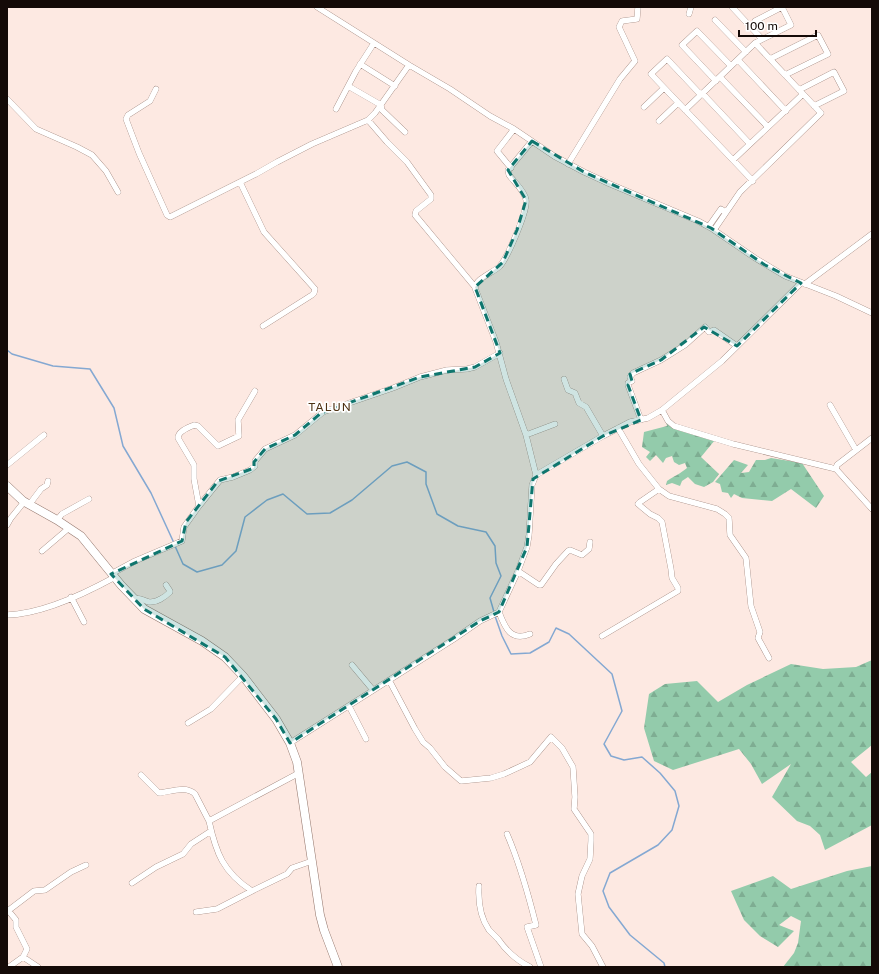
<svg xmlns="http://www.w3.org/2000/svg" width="879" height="974" font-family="'Public Sans',sans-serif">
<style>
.forest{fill:url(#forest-firs)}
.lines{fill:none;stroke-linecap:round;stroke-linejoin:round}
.stream{stroke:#84a8d2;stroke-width:1.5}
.street-casing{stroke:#93766c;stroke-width:6}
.secondary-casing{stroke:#93766c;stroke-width:9}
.street{stroke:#fff;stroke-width:5.5}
.secondary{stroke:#fff;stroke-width:8}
.marked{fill:#0f766e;fill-opacity:0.2;stroke:#0f766e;stroke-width:3;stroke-dasharray:8 5;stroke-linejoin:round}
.labels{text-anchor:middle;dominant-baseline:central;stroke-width:3.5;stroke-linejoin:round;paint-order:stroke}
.quarter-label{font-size:12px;letter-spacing:1px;fill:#4e3213;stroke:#fff}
</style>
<defs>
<pattern id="forest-firs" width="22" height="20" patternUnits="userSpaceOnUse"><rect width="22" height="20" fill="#93cbab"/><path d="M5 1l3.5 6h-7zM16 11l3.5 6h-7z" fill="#7ead92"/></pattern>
</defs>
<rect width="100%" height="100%" fill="#fde9e2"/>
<path class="forest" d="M666 421 715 440 701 457 719 474 713 482 704 487 695 484 688 477 682 481 680 486 672 483 666 485 667 481C674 476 680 474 687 468L685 463 679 465 674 462 672 456 666 458 663 463 656 455 650 461 646 457 650 452 642 447 644 432 667 426Z
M771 458 802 463 824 496 816 508 791 489 772 501 742 498 734 494 731 498 728 493 722 492 720 484 715 482 734 460 748 465 741 473 749 472 756 460H765Z
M872 660V745L851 762 866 777 872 772V825L825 850 820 835 810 826 797 821 772 797 791 764 762 784 751 764 739 749 673 770 654 761 644 728 649 694 665 684 697 681 718 702 747 685 791 664 823 669 856 667Z
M872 866V967H783L794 953 798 943 801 921 791 916 779 925 794 931 778 947 760 936 744 920 731 891 773 876 791 889 847 871Z"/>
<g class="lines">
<path class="stream" d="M7 350 12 354 53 366 90 369 114 408 123 446 151 493 174 543
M175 546 183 564 197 572 222 565 236 551 245 517 267 500 283 494 307 514 330 513 352 500 392 466 407 462 426 472V484L437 514 458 526 486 532 495 546 496 563 501 576 490 598 494 612
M495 616 502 636 511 654 530 653 549 642 556 628 569 634 612 674 622 711 604 744 611 756 624 760 642 757 660 773 675 791 679 806 672 830 658 845 610 873 603 891 609 907 630 935 664 963 665 967"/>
<g class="street-casing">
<path id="street" d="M317 7 409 65 450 89 490 116 514 129 554 156 584 172 610 184 698 221 711 228 755 258 785 276 836 296 872 313
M732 7 762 39
M689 14 691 7
M715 20 746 52
M755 43 791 25 782 7 755 21
M770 59 818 35 828 54 785 75
M738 60 786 111
M360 64 395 86
M720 77 768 127
M716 81 682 45 697 31 731 66
M348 86 381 105 382 110 405 132
M156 89 150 101 128 115 126 119 139 153 167 215 170 217 256 174 277 162 312 144 368 120 375 113 409 65
M799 90 834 72 844 91 814 106
M702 93 750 144
M701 95 667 59 651 74 753 181
M7 99 36 129 77 147 92 155 106 171 118 192
M644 107 664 88
M336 109 356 71 374 43
M685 110 755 43 821 113 740 192 714 230
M368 120 387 142 407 162 431 195V199L416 211 415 215 475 287
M659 121 678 103
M532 141 508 170 509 175C514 182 525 191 526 200 528 211 507 258 500 266 493 273 476 278 475 288L496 342 506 379 526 435 536 475
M733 160 803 94
M568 164 620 79 635 61 619 27 622 21 637 19 638 7
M511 168 497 151 514 129
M240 182 264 232 315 289 314 293 312 295 263 326
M709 226 721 209 726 212
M805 284 872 234
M564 379 568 390 575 393 579 403 586 407 603 436
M830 405 856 450
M662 410 668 421 674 426 733 444 836 469 872 509
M641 420 628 385V383L632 381 630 377 633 373 661 360 685 345 705 327 709 332 714 330 737 346
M618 428 639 464 659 489 669 496 717 509 725 514 729 518 730 535 746 558 751 606 760 632 758 638 769 658
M526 435 555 424
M7 465 44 435
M836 469 837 465 872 438
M29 505 41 489 47 485 48 481
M199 506 220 480 233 477 250 470 255 466V461L265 449 295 435 323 412 393 388 420 377 447 370 467 369 475 367 500 353
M57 520 62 514 89 499
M7 525 11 518 24 502
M42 551 69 528
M518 571 539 585H541L556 564 568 551 570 550 582 555 589 549 590 542
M111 574 135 561 182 541 184 527 199 506 194 479V465L178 438C178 431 188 428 194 425L198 426 218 446 239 436 238 420 255 391
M71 597 84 622
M134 599C140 597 144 601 149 602 156 603 165 597 170 592V591L166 585
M499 612C505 628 511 642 530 634
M7 615C42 614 84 594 115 577
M602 636 678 591V588L672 578 671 569 662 522 658 518 650 514 638 504 640 502 659 489
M352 665 373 690
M389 680 415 729 423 742 430 748 445 767 461 781 491 778 504 774 530 762 551 737 562 748 573 767 575 797 574 809 591 834V841L590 859 582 876 578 894 582 934 592 946 603 967
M349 706 366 739
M188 723 211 709 243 676
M290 743 454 639 480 621 499 612 518 571 527 547 529 535 532 485 536 475 603 436 630 422 648 418 662 410 722 361 801 283
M299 773 209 821C216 853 223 872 252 891L287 874 292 868 312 861
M141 775 159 793C170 792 186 785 195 794L209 821
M507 834C520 864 528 893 536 925L527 927 541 967
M132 883 156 867 183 854 191 844 211 831
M479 886C478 902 480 917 489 930 492 933 495 936 498 939 507 952 516 960 530 967
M7 909 16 920V927L27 949 23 957 38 967
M9 910 34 891 45 890 71 872 86 865
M196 912 217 909 252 891
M9 967 23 957"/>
</g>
<g class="secondary-casing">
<path id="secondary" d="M7 486 23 501 57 520 81 536 121 585 144 609 202 641 225 657 243 676 276 719 290 743 297 762 320 915 324 930 338 967"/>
</g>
<use href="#street" class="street"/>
<use href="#secondary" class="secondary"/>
</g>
<path class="marked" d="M532 141 584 172 711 228 765 265 801 283 737 346 704 327 661 360 630 374 632 381 628 385 641 420 603 436 533 479 527 547 499 612 480 621 290 743 276 719 225 657 144 609 111 574 182 541 186 522 218 481 254 468V462L265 449 295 435 321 413 420 377 475 367 500 353 475 287 503 262 517 230 526 200 508 170Z"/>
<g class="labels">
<g class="quarter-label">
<text x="330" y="407">TALUN</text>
</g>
</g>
<rect width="879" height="974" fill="none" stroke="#140a07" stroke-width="16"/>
<path d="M739 30v6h77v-6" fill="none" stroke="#140a07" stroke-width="2"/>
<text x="745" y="30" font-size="12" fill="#140a07" stroke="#ffffff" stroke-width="3" paint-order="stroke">100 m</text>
</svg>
